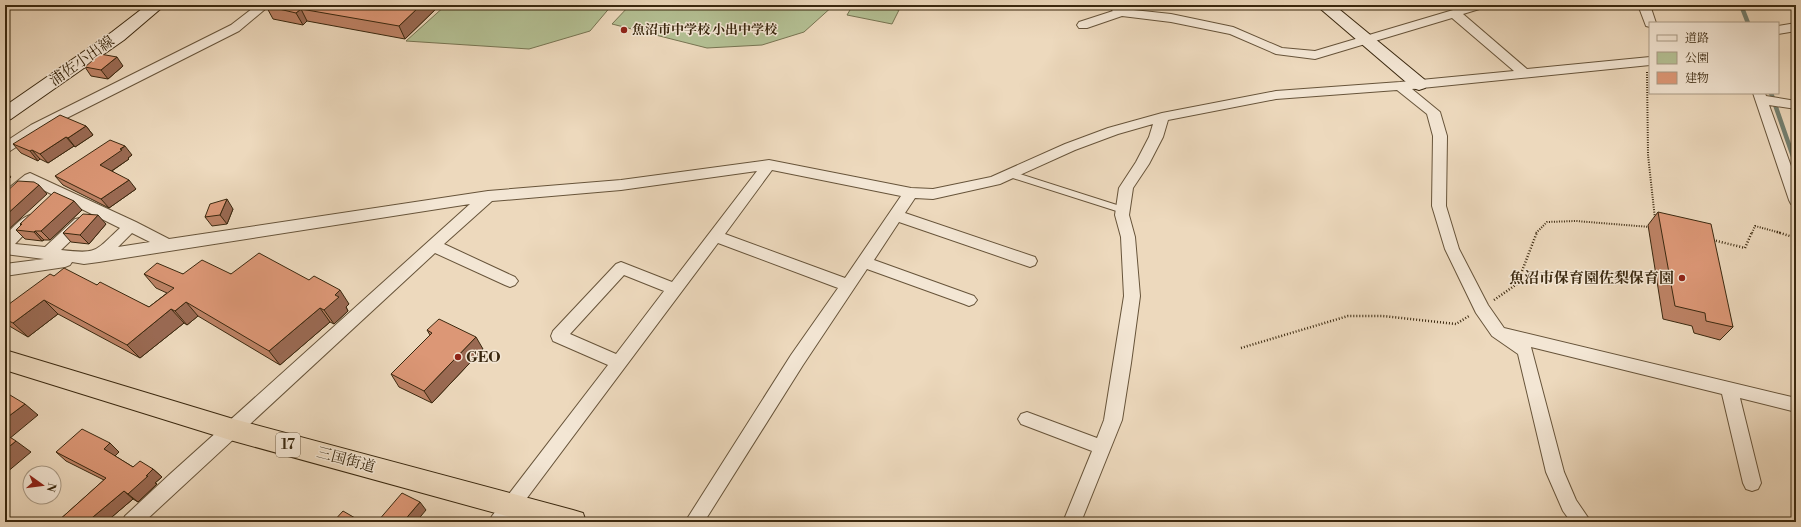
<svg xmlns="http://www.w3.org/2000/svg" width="1801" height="527" font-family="'Libre Bodoni','Noto Serif JP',serif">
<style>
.green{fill:#b4c094;stroke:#777452}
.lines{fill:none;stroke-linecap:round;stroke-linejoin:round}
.stream{stroke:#738071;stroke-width:4.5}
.lane-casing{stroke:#67543a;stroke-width:8}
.street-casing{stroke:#67543a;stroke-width:2}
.secondary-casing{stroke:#3a280f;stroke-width:2}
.highway-casing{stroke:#3a280f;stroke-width:2}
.path-far1{stroke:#3a280f;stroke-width:2;stroke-dasharray:1 1.5;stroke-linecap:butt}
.path{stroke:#3a280f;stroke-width:2.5;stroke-dasharray:1 2;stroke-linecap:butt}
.lane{stroke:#f3e6d4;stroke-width:6}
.street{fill:#f3e6d4;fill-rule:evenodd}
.secondary{fill:#f3e6d4;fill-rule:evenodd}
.highway{fill:#edd9bd;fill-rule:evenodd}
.wall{fill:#bd8265;stroke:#3a280f}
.shaded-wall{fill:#9a6a53;stroke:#3a280f}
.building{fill:#dc9776;stroke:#3a280f}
.poi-dot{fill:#8f2418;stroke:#f3e6d4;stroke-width:1.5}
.labels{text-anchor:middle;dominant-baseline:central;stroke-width:3;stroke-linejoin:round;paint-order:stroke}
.far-poi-label{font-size:13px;font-weight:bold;fill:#3a280f;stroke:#f3e6d4;text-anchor:start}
.shield{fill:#f3e6d4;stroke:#72614a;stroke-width:1}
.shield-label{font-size:14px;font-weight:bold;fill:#3a280f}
.street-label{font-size:15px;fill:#3a280f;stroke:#f3e6d4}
.poi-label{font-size:15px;font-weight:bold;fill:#3a280f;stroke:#f3e6d4;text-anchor:end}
</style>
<rect width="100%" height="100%" fill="#edd9bd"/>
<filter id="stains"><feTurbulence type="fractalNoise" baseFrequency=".005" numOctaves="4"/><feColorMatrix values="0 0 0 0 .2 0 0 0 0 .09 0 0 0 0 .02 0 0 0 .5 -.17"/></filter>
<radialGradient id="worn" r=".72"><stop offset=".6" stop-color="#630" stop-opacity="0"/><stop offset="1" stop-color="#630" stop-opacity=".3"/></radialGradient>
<path class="green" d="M446 5H612L590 31 529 49 406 41Z
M630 5H834L804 32 762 45 707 48 612 24Z
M853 5H871L899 10 892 24 847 15Z"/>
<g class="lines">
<path class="stream" d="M1741 5 1748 23
M1771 93 1796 165"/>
<g class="lane-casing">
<path id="lane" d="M1010 174 1123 210"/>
</g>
<g class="street-casing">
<path id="street" d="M257 5H270L239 31 41 131 10 151 5 153V142L31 125 231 25Z
M1107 5H1120L1124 9 1171 14 1233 27 1282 48 1315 51 1470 5H1488L1486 7 1463 14 1527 69 1650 57V65L1412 89 1440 112 1447 136 1446 206 1459 249 1488 305 1504 328 1796 398V412L1740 398 1761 483 1758 489 1752 491 1746 489 1743 483 1722 394 1531 347 1564 472 1576 500 1591 522H1571L1563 511 1546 472 1518 354 1492 336 1476 313 1445 249 1432 206 1433 136 1427 114 1397 90 1276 99 1168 120 1163 137 1149 164 1133 188 1129 215 1135 237 1140 296 1131 363 1122 420 1081 522H1063L1092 451 1021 424 1018 419 1021 414 1027 412 1097 438 1104 420 1124 296 1121 237 1115 215 1119 188 1136 162 1149 137 1153 124 1118 134 1075 150 1000 184 933 199 915 198 905 213 1035 257 1037 261 1035 265 1030 267 899 222 874 260 974 296 977 300 974 304 969 306 964 304 867 269 803 365 704 522H685L791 355 838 288 718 243 509 522H489L492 516 608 365 553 341 551 336 553 331 616 264 621 262 672 282 757 171 621 190 492 201 444 244 515 277 518 281 515 285 510 287 505 285 435 253 144 522H122L125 516 169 475 470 204 99 262 84 264 72 262 70 265 65 267 5 276V264L44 259 5 254V235C14 227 25 212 37 215L39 219 15 244 45 247 75 219 80 218 85 219 87 223 85 227 61 250C98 254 94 252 120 228L31 184 10 203 5 204V191L25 175 30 173 136 222 169 239 488 191 621 180 769 160 911 188 933 189 991 177 1065 144 1108 128 1162 113 1276 91 1400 82 1514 71 1452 18 1315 59 1276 54 1230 34 1171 22 1122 16 1087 28H1079L1077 25 1079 22 1113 11ZM772 170 901 196 845 278 725 234ZM132 233 150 242 118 247ZM624 275 664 291 616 354 570 334Z
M1638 5H1650L1656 23H1650V27L1646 26Z
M1796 23V31L1778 34V26Z
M1753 93H1765L1766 96 1796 101V109L1769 105 1796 180V205L1791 204 1789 200Z"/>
</g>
<g class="secondary-casing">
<path id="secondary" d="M147 5H165L124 40 11 119 5 121V106L112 32Z
M1316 5H1334L1425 80 1428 84 1425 88 1419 90 1413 88Z"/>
</g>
<g class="highway-casing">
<path id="highway" d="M5 350 230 418 573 510 583 513 586 522H528L230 440 5 370Z"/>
</g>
<path class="path-far1" d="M1647 72 1648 155 1655 219
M1536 233 1547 222 1576 221 1650 227
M1752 233 1755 226 1781 233"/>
<path class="path" d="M1777 232 1796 238
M1713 240 1745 248 1752 232
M1494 300 1517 284 1537 232
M1241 348 1348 316H1383L1456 324 1469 316"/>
<use href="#lane" class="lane"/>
<use href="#street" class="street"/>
<use href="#secondary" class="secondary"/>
<use href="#highway" class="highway"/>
</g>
<path class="wall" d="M267 5H440L405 39 307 21 303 25 273 19 266 6Z
M123 66 108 79 91 76 85 67Z
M86 126 93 135 75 147 74 146 48 163 40 159 38 161 21 153 13 144Z
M132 155 128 158 129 159 112 171 136 189 109 208 63 185 55 176Z
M233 209 227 224 212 226 205 217Z
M82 210 50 240H44L42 241 25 239 16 230 21 225 20 224Z
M1658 212 1733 327 1720 340 1694 333 1692 326 1663 319 1648 225Z
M106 224 89 244 71 242 63 233Z
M144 274H231L349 304 346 307 348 311 334 324 330 322 280 365 198 316 187 325 184 323 140 358 58 314 28 337 11 327 5 322V307L54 276 97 285 149 307 167 293 156 288Z
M427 330 483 349 432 403 399 387 391 374 430 335Z
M110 443 119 452 115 456 133 467 153 469 162 477 155 483 157 484 138 502 133 499 106 522H57L104 480 66 461 56 452Z"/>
<path class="shaded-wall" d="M421 5H440L405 39 399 26Z
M301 9 307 21 303 25 296 13Z
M117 57 123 66 108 79 101 70Z
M86 126 93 135 75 147 68 138Z
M66 137 74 146 48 163 40 154Z
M125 146 132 155 128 158 129 159 107 174 100 165Z
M32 150 40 159 38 161 30 151Z
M5 170 11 177 5 183Z
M129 180 136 189 109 208 101 199Z
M39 185 47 194 8 230 5 228V216Z
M227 199 233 209 227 224 220 215Z
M74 201 82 210 50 240 41 231Z
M98 215 106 224 89 244 80 235Z
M35 231 44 240 42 241 34 232Z
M340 290 349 304 346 307 348 311 334 324 324 310 335 295Z
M44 300 58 314 28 337 13 323Z
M186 302 198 316 187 325 175 311Z
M320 308 330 322 280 365 269 351Z
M171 309 184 323 140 358 127 345Z
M476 337 483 349 432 403 424 391Z
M25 404 38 415 9 439 5 436V419Z
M16 441 31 452 6 473 5 472V450Z
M110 443 119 452 114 457 104 449Z
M153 469 162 477 155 483 157 484 138 502 128 494Z
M124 491 133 499 106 522H87Z
M420 502 426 510 416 522H403Z"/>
<path class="building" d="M267 5H421L399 26 301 9 296 13 266 6Z
M100 54 117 57 101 70 85 67Z
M60 115 86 126 68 138 66 137 40 154 32 150 30 151 13 144Z
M110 140 125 146 120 149 122 150 100 165 129 180 101 199 55 176Z
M18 181 34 182 39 185 5 216V193Z
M54 192 74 201 41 231H35L34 232 16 230 22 224H20Z
M227 199 220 215 205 217 210 204Z
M1658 212 1711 224 1733 327 1706 321 1705 313 1675 306Z
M83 214 98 215 80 235 63 233Z
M259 253 309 280 314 276 340 290 335 295 339 297 324 310 320 308 269 351 186 302 175 311 171 309 127 345 44 300 13 323 5 319V307L50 274 54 276 64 268 97 285 100 282 149 307 174 288 144 274 157 263 183 274 202 260 231 274Z
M439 319 476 337 424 391 391 374 432 333 427 330Z
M5 392 25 404 5 419Z
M82 429 110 443 104 449 133 467 140 461 153 469 146 476H148L128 494 124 491 87 522H57L106 478 56 452Z
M5 434 16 441 5 450Z
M402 493 420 502 403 522 378 521Z
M343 511 362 522H333Z"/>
<g class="poi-dot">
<circle cx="624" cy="30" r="4"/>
<circle cx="1682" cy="278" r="4"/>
<circle cx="458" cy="357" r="4"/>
</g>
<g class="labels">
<g class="far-poi-label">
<text x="632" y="30">魚沼市中学校 小出中学校</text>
</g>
<rect class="shield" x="276" y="433" width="24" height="24" rx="3"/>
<g class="shield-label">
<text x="288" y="445">17</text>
</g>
<g class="street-label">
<text transform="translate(82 61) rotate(-35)">浦佐小出線</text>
<text transform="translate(346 460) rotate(15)">三国街道</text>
</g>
<g class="poi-label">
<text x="1674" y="278">魚沼市保育園佐梨保育園</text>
<text x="466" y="357" text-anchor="start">GEO</text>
</g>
</g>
<rect width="1801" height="527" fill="none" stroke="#edd9bd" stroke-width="20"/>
<rect x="6" y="6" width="1789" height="515" fill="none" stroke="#3a280f" stroke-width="2"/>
<rect x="10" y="10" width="1781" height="507" fill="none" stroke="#3a280f"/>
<rect x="1649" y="22" width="130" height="72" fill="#f3e6d4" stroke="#a99a85"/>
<rect x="1657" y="35" width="20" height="6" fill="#f3e6d4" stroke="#a99a85"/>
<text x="1685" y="42" font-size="12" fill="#3a280f">道路</text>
<rect x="1657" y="52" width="20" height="12" fill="#b4c094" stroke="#a99a85"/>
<text x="1685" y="62" font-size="12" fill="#3a280f">公園</text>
<rect x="1657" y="72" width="20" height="12" fill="#dc9776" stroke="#a99a85"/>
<text x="1685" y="82" font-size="12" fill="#3a280f">建物</text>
<g transform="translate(42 485) rotate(104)"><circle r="19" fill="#f3e6d4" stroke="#a99a85"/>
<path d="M0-3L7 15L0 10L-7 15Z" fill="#8f2418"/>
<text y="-6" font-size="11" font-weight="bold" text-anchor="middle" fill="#3a280f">N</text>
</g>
<rect width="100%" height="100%" filter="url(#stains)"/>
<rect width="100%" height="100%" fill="url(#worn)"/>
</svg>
